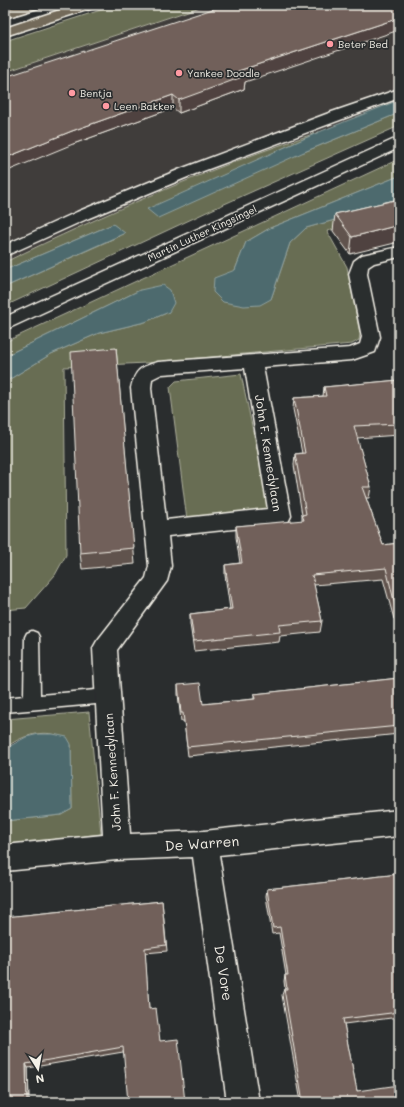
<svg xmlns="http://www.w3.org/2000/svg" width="404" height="1107" font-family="Mali,sans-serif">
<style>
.built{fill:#3f3c3b}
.green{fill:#676d52;stroke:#aeaf9d}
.water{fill:#4d6b6e;stroke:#90a19f}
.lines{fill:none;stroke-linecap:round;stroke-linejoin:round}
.lane-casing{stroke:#f4f1e8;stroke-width:3}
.street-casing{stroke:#f4f1e8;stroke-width:3}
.secondary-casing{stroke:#f4f1e8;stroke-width:3}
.highway-casing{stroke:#f4f1e8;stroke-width:3}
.lane{fill:#2a2d2e;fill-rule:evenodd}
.street{fill:#2a2d2e;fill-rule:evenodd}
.secondary{fill:#2a2d2e;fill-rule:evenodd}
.highway{fill:#736b5a;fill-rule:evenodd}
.wall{fill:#61534d;stroke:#f4f1e8}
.shaded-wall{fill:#4f433f;stroke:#f4f1e8}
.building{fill:#71605a;stroke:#f4f1e8}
.poi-dot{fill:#ff9aa2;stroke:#2a2d2e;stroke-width:1.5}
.labels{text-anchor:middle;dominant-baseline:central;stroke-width:3.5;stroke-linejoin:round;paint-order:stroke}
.far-poi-label{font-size:10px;fill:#f4f1e8;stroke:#2a2d2e;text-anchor:start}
.far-street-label{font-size:10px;fill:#f4f1e8;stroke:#2a2d2e}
.street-label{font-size:12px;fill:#f4f1e8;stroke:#2a2d2e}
.near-street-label{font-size:14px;fill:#f4f1e8;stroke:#2a2d2e}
</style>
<rect width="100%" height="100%" fill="#2a2d2e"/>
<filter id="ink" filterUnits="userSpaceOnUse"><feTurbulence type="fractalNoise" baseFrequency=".025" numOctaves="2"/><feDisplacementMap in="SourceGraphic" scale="8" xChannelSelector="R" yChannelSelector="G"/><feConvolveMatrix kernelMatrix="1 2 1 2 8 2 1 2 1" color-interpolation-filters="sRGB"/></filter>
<g filter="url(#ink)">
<path class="built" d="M196 5H399V106L5 277V67Z"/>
<path class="green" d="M116 5H206L5 72V41Z
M399 113V126L211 210 5 306V287L124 234 113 224 5 270V262C107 213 211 167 319 132L277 151 304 152Z
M399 159V176L270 228 246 242 235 270 271 299 290 243 306 228 399 202V214L327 231 347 267 360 334 359 340 352 344 146 363 64 367 66 555 55 575 26 608 5 610V382L51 354 99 333 145 322 169 312 140 290 5 356V342Z
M241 374 270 511 187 520 170 387 176 381Z
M89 712 101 834 5 845V821L61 815 72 809 71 745C65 741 58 735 52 734 37 731 16 738 5 749V719Z"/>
<path class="water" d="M399 100V113L304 152 158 218 147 209 319 132Z
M399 176V202L306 228 290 243 271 299 260 305 244 306 223 302 213 292 214 278 235 270 246 242 270 228Z
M113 224 125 233 5 287V270Z
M163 285 170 290 174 303 169 312 145 322 99 333 51 354 5 382V356L140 290Z
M39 734H53L67 737 71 744 72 809 61 815 5 821V749L26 737Z"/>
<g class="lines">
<g class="lane-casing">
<path id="lane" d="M32 631 37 633 39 637 40 695 107 689 112 691 115 696 112 701 107 703 5 712V698L24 696 25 637 27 633Z"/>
</g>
<g class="street-casing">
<path id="street" d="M399 89V98L195 174 89 218 5 256V245L77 212 183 168 329 113Z
M399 247V257L374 263 368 267 367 274 380 337 375 352 352 360 263 367 291 516 288 522 280 524 168 536 171 566 167 581 117 650 130 834 204 831 399 810V836L219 855 259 1102H227L193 857 117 860 5 871V845L103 835 93 648 97 641 146 578 149 566 131 388C135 370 140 367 158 362L350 348 360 344 362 337 349 274 354 261 362 255ZM245 368 268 509 166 520 151 388 152 379 162 374Z"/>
</g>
<g class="secondary-casing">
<path id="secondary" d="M399 137V148L5 330V317Z"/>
</g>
<g class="highway-casing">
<path id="highway" d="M20 5H39L38 8 5 18V10Z
M75 5H94L93 8 5 36V28Z"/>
</g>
<use href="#lane" class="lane"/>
<use href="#street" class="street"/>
<use href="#secondary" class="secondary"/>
<use href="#highway" class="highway"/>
</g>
<path class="wall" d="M5 77 245 82 244 89 179 113 173 108 73 144Z
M399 199 350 254 333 231 335 214Z
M116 348 135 564 82 569 80 553Z
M399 380V435L357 438 371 487 369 498H366L383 545 399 543V619H394L383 579 314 585 322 621 320 632 280 636 279 642 194 651 190 624V614L230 609 225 575V565L240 563 236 537V526L302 521V515L294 465 295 454 302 453 293 409 294 398 323 396 324 387Z
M399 678V734L188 756 184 721H181L178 694V685L203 704 254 699V694Z
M399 874V1017L344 1024 357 1091 399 1102H301L282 995 284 989H285L284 981 285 975H286L279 933 272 934 266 896 267 889Z
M162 901 167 951 145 953 149 1009 160 1041 123 1052 28 1068 29 1102 5 917Z"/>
<path class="shaded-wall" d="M399 18V30L245 82 244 89 179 113V100L238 71Z
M173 95V108L73 144 5 172V158L72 131Z
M399 225V242L350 254 352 237Z
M26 1064 28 1068 29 1102H27Z"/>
<path class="building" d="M225 5H399V18L238 71 245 76 179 100 173 95 72 131 5 158V77Z
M399 199V225L352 237 335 214Z
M116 348 134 548 80 553 71 352Z
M399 380V424L354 426 371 487H362L383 545 399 543V608L396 609 386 568 312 575 322 621 279 625 280 632 194 641 190 614 232 609 225 565 242 563 236 526 304 520 302 515 306 514 295 454 305 453 294 398 326 396 324 387Z
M399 678V726L187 747 183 713H181L178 685 200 683 203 704 255 699 254 694Z
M399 874V1012L343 1019 357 1091 399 1085V1102H303L284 989H287L285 975H288L280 927 273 928 267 889Z
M162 901 166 945 145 948 149 1009 156 1008 160 1041 178 1039 185 1102H128L123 1047 26 1064 27 1102H5V917Z"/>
</g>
<g class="poi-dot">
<circle cx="330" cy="44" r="4"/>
<circle cx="179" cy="73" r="4"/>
<circle cx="72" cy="93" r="4"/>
<circle cx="106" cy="106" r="4"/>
</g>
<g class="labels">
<g class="far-poi-label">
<text x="338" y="44">Beter Bed</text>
<text x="187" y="73">Yankee Doodle</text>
<text x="80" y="93">Bentja</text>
<text x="114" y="106">Leen Bakker</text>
</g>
<g class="far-street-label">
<text transform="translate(202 233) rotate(-25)">Martin Luther Kingsingel</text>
</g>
<g class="street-label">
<text transform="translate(269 453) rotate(81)">John F. Kennedylaan</text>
<text transform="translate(112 772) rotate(-94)">John F. Kennedylaan</text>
</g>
<g class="near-street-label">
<text transform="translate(202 843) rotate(-4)">De Warren</text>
<text transform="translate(224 973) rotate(81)">De Vore</text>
</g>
</g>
<rect width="404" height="1107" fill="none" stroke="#2a2d2e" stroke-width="20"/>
<rect x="10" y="10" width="384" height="1087" fill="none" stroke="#f4f1e8" stroke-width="1.5" filter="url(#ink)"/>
<g transform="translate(38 1069) rotate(169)" stroke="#2a2d2e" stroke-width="3" paint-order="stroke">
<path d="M0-3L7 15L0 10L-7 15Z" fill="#f4f1e8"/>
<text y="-6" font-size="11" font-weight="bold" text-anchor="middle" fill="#f4f1e8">N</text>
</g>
</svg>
